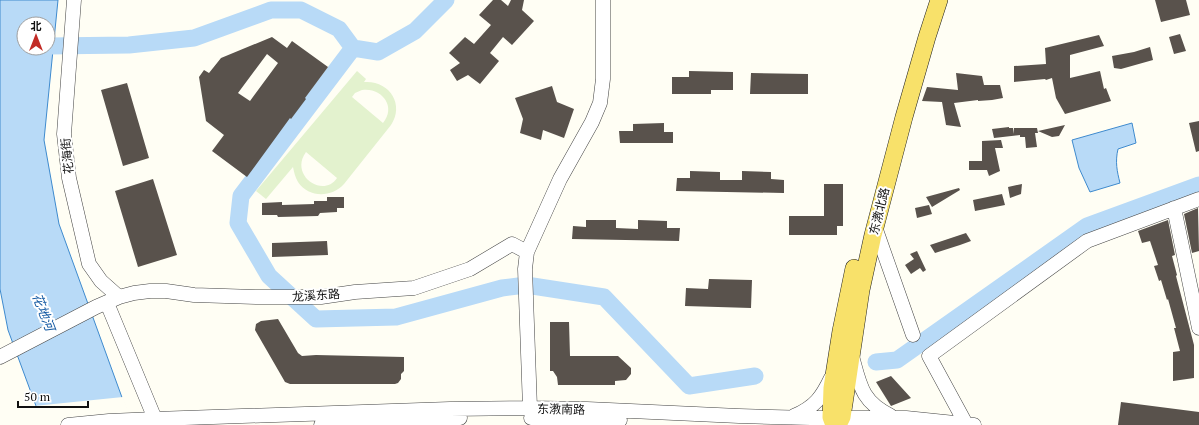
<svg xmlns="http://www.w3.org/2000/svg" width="1199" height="425" font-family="'PT Serif','Noto Sans SC',serif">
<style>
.pitch{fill:#e3f2ce;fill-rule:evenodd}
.water{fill:#b8daf7;stroke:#3e8ace;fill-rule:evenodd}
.pier{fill:#fffef4}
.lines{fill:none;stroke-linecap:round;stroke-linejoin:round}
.river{stroke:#b8daf7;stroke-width:17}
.building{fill:#59524c;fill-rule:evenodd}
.minor-casing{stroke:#434343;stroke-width:15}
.major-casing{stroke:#212121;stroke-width:18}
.minor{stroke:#fff;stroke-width:14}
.major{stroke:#f8e16a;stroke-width:17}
.labels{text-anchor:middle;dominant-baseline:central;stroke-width:4;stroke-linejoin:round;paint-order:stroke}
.street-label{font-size:12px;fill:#101010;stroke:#fff}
.water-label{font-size:13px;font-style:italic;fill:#175ca4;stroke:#fff}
</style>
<rect width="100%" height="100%" fill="#fffef4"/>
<path class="pitch" d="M357 71 366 79 364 82C389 80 405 104 391 125L344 184C331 198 309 198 298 182 295 177 294 172 293 167L266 199 256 191ZM362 90C381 87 397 106 383 123L352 97 355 93ZM306 152 337 178C323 199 289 175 306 152Z"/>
<path class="water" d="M0 0H58L44 140 59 224 132 425H43L8 330 0 289ZM24 24H48V48H24Z
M1132 123 1136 143 1118 149C1115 162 1117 171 1120 183L1090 192 1079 168 1072 140Z"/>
<path class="pier" d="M123 397 134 425H41L34 406Z"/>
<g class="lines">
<path class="river" d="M48 46 129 45 194 38 271 10H301L339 29 353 48 378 52 415 31 446 0
M353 48 241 196 238 223 269 276 316 319 396 317 502 288 526 285 604 297 689 386 755 376
M876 362 897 360 1087 226 1199 185"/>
</g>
<path class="building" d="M493 0H501L508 6 511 0H524L522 10 534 21 512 45 503 37 490 53 499 61 480 84 468 75 457 81 450 70 460 63 449 53 465 37 474 44 491 25 479 15Z
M1155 0H1186L1190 15 1161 22Z
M1180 34 1186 51 1174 54 1169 37Z
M1099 35 1104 46 1070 55V78L1100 71 1104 89 1106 88 1111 101 1065 114 1056 98 1052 78 1046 80 1045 79 1014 82V66L1046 64 1045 48Z
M272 37 287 48 292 41 328 67 305 98 306 99 291 119 290 118 247 177 212 151 224 135 206 121 199 77 204 70 209 73 221 58ZM267 54 278 63 250 101 238 93Z
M1150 47 1153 60 1121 69 1114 68 1112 56 1134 52Z
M689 71 733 72V90H711V94H672V77H689Z
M751 73 808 74V94H750Z
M956 73 982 76 984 85H1000L1003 98 992 100 978 101V100L954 103 961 127 946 125 942 102 922 101 927 87 958 90Z
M127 83 149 158 123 166 101 90Z
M552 86 557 102 574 109 564 138 543 130 541 140 520 133 523 119 515 98Z
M1199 121V151L1196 152 1189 123Z
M664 123V132H673V143H620L619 131H633V124Z
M1065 125 1059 136 1052 137 1038 131Z
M1009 127V128H1013L1014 134V128H1037L1038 133H1035L1037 147 1026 148 1025 137H1020V135L994 138 992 129Z
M1001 140 1003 148H995L1000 171 989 176 987 170H969V161H982V141Z
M690 171 720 172V180H742V171L771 172V179L784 180V193L676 191 677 178H690Z
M153 179 177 255 138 267 115 191Z
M824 184H843V226H837V235H789V216H824Z
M1022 184 1021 194 1010 198 1008 187Z
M959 188 960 190 932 207 926 197Z
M1002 194 1005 205 975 211 973 200Z
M327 197H344V208H337V212L320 213 318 216 278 217 277 215H262V203L282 202V205L314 204V201H327Z
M929 205 932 214 917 218 915 208Z
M1198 208 1199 251 1192 253 1184 214Z
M586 220H616V228L638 229V220L667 221V228H680L679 241 572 239 573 226 586 227Z
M1168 220 1175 255 1172 256 1177 275 1176 276 1194 345V378L1173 381V352L1180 351 1174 328H1176L1168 299 1167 300 1161 280 1159 281 1154 266 1158 265 1150 241 1142 243 1138 231Z
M966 233 971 241 960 245 935 253 930 245Z
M327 241 328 255 272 257V243Z
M917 251 926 270 923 272 920 268 911 274 905 265 914 259 910 254Z
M709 279 752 280 751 308 685 306 686 288 708 289Z
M278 319 298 353 302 356 316 355 404 357V371L401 374V379L398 383 395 384H290L285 382 255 330 256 324 261 321Z
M550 322H569L570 356H618L631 368V374L626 380 615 381V385H558L557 377 553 371H550Z
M891 376 911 398 891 406 876 382Z
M1121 402 1199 412V425H1118Z"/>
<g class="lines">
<g class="minor-casing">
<path id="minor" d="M74 0 64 134 69 178 89 264 101 281 119 297
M1174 208 1199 328
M875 227 913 335
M107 303 155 419
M852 356C860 386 862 402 891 416
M0 357 96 307 119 297 134 293 150 291H166L194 295 256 297H321L355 292 414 288 470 269 512 244 527 252
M530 408 525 269 527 252 560 179 592 122 600 103 603 79V0
M794 416C815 407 822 397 831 378
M531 418 620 420
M966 424 929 356 1087 241 1199 199
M68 425 109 421 155 419 450 409 530 408 587 409 739 416 811 418H906L974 425
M321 425 384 423 460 418"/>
</g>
<g class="major-casing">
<path id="major" d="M834 425 831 417 832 388 841 331 854 268
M838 425 842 417 861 290 873 235 904 117 927 37 939 0"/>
</g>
<use href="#minor" class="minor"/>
<use href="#major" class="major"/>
</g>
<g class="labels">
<g class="street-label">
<text transform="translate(67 156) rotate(-96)">花海街</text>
<text transform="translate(879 211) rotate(-76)">东漖北路</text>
<text transform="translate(316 295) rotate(-4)">龙溪东路</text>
<text transform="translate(561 409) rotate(1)">东漖南路</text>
</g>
<g class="water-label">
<text transform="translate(44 312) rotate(69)">花地河</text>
</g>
</g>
<g transform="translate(36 36)"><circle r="19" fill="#ffffff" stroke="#9f9f9f"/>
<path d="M0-3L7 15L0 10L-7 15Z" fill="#c22b26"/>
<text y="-6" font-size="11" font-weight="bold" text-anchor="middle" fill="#101010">北</text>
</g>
<path d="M18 401v6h70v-6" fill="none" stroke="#101010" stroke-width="2"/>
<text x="24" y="401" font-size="12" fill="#101010" stroke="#ffffff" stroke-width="3" paint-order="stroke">50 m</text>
</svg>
